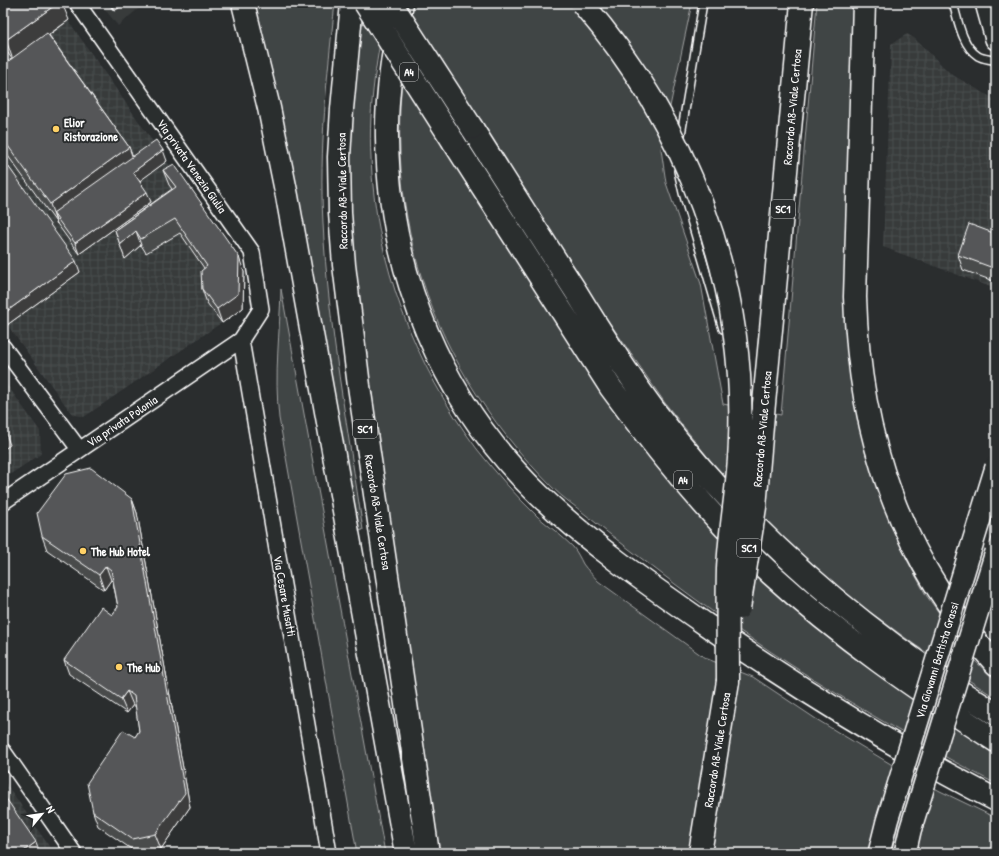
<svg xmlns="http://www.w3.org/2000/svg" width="999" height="856" font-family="'Patrick Hand',sans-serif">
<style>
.built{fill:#373a3b}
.industrial{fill:url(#industrial-grid)}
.grass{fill:#414445;stroke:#a0a2a2}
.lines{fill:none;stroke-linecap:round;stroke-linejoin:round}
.lane-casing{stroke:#fff;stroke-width:10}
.street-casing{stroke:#fff;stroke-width:18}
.secondary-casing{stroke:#fff;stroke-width:24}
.highway-casing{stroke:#fff;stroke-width:25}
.lane{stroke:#2a2d2e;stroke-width:7}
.street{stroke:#2a2d2e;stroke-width:15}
.secondary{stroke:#2a2d2e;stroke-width:21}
.highway{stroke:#2a2d2e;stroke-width:22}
.tram{stroke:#fff;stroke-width:1}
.secondary-bridge-casing{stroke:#fff;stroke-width:24;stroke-linecap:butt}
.highway-bridge-casing{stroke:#fff;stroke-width:25;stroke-linecap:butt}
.secondary-bridge{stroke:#2a2d2e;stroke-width:21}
.highway-bridge{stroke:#2a2d2e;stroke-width:22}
.wall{fill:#494b4c;stroke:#fff}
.shaded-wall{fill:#3c3d3e;stroke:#fff}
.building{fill:#555758;stroke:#fff}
.poi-dot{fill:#ffd166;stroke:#2a2d2e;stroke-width:1.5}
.labels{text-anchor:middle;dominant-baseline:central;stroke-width:4;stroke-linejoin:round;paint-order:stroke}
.shield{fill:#2a2d2e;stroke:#bfc0c0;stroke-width:1}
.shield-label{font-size:11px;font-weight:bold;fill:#fff}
.street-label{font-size:12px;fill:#fff;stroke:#2a2d2e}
.poi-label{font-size:12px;font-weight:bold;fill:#fff;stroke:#2a2d2e;text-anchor:start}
</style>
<defs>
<pattern id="industrial-grid" width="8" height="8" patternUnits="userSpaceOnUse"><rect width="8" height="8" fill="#373a3b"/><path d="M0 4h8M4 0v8" fill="none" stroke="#4b4e4f"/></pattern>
</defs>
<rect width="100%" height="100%" fill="#2a2d2e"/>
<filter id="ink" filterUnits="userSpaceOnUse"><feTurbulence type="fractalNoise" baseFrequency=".025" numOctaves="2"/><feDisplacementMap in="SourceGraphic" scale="8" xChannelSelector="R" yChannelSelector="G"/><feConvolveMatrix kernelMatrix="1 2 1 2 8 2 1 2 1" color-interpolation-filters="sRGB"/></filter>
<g filter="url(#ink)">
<path class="built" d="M100 3H145L118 26Z"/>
<path class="industrial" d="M3 3H56L244 272 243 308 84 417 72 414 3 319Z
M907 34 914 38 951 74 996 100V289L883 247 891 44Z
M3 379 40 431 41 454 3 479Z
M3 779 51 849 54 853H3Z"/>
<path class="grass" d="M254 3H335C327 76 319 149 323 223 328 326 348 428 363 530L357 531 280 108Z
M365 3H388C377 54 368 106 371 158 375 262 415 366 477 449 496 473 516 496 538 517 550 527 562 536 573 547 577 552 580 558 583 564 587 570 593 575 598 581L705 658 753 677 816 719 889 763 940 791 996 818V853H439C419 721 398 589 380 457 367 362 350 266 350 170 350 114 356 58 365 3Z
M413 3H692L661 149 666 183 701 284 723 404 781 415 817 3H856L845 254 882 499 907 560 926 595 972 658 996 681V698L915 645 851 598 787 541 724 478 665 403 607 319 481 122 443 146 675 487 996 751V784C884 725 776 660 675 584 645 561 615 539 586 515 575 506 563 498 553 488 417 352 375 190 413 3Z
M281 289 385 853H357L279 418C274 374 280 332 281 289Z"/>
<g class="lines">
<g class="lane-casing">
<path id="lane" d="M953 3C958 20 962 46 978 56 983 59 990 59 996 61
M680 141 703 3
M678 171 683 193 723 329"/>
</g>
<g class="street-casing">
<path id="street" d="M241 340 329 853
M3 347 79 449
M3 502 241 340 261 309 252 252 77 3
M3 751 74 853"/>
</g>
<g class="secondary-casing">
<path id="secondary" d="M986 3 996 39"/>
</g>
<g class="highway-casing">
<path id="highway" d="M243 3 269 108 287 196 406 853
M352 3 342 109 339 157 340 213 344 265 359 386 428 853
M402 3C394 48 386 93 387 138 389 274 441 400 539 495 591 545 652 587 711 628 803 691 897 749 996 800
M864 3 855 297C859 437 900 560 996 664
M472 128C506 182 540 236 575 290 600 331 626 372 654 410 747 533 865 634 996 714
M453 141 611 388C659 454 711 518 771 574 840 637 917 690 996 741
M763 414 802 3
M700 853 728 681"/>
</g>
<use href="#lane" class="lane"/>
<use href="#street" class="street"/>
<use href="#secondary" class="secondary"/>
<use href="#highway" class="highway"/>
<path class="tram" d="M888 853 894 824 996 494
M897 853 903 828 996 524"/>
<g class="secondary-bridge-casing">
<path id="secondary-bridge" d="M879 853 887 821 996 467
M905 853 910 831 996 552"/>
</g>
<g class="highway-bridge-casing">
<path id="highway-bridge" d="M365 3 453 141
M391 3 472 128
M582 3C687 124 746 279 740 440 739 483 730 526 728 569 727 606 728 644 728 681
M739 608 755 507 763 414"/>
</g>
<use href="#secondary-bridge" class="secondary-bridge"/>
<use href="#highway-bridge" class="highway-bridge"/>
</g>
<path class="wall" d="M3 3 69 20 49 35 129 147 132 156 167 161 139 181 151 202 79 254 3 149V65L12 59 3 46Z
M108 3H126L114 11Z
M3 159 80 272 7 325 3 319Z
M163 170 244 272 243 308 222 323 207 303 202 289 204 268 180 233 146 253 141 245 125 259 115 230 172 189 169 185Z
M996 234V282L963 270 958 255Z
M132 499 137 513 190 807 161 849 137 853 98 826 93 812 135 737 139 731 136 707 133 705 127 713 69 674 64 660 112 615 118 607 113 582 111 580 104 590 47 550 42 536Z"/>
<path class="shaded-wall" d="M58 3H62L69 20 13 60 6 40Z
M111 3H126L114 11Z
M129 147 136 167 53 213 57 224 50 204Z
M163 150 167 161 137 183 133 172Z
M147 192 151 202 79 254 75 243Z
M136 231 141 245 125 259 120 245Z
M239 257 244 272 243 308 222 323 217 309Z
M76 261 80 272 7 325 3 314Z
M6 434 10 445 3 450V436Z
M132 499 137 513 190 807 161 849 155 834Z
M106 566 111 580 104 590 99 575Z
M127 691 133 705 127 713 121 699Z
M36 842 40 853H21Z"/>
<path class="building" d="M3 3H58L6 40 3 37Z
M47 33 129 147 50 204 3 139V65Z
M156 140 163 150 133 172 147 192 75 243 53 213Z
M3 159 76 261 3 314Z
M174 164 239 257 238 294 217 309 202 289 201 271 207 266 175 219 141 239 136 231 120 245 115 230 176 187 163 170Z
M969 224 996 234V269L958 255Z
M3 429 6 434 3 436Z
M91 468 132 499 185 793 155 834 132 839 93 812 87 783 123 730 135 737 139 731 134 696 127 691 121 699 64 660 101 607 112 615 118 607 111 570 106 566 99 575 42 536 37 513 66 474Z
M3 794 36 842 21 853H3Z"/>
</g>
<g class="poi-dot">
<circle cx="56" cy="129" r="4"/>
<circle cx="83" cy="551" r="4"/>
<circle cx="119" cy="667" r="4"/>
</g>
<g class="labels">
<g class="shield">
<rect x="400" y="63" width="18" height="18" rx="3"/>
<rect x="771" y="200" width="24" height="18" rx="3"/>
<rect x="353" y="420" width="24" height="18" rx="3"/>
<rect x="674" y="471" width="18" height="18" rx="3"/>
<rect x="737" y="539" width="24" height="18" rx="3"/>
</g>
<g class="shield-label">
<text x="409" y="72">A4</text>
<text x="783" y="209">SC1</text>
<text x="365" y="429">SC1</text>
<text x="683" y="480">A4</text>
<text x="749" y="548">SC1</text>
</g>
<g class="street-label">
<text transform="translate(792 107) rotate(-85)">Raccordo A8-Viale Certosa</text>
<text transform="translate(192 166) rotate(55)">Via privata Venezia Giulia</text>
<text transform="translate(342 191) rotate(-91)">Raccordo A8-Viale Certosa</text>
<text transform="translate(122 421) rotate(-34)">Via privata Polonia</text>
<text transform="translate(762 429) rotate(-85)">Raccordo A8-Viale Certosa</text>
<text transform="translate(378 512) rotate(81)">Raccordo A8-Viale Certosa</text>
<text transform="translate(285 596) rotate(80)">Via Cesare Musatti</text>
<text transform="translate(937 660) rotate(-73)">Via Giovanni Battista Grassi</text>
<text transform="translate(717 750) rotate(-81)">Raccordo A8-Viale Certosa</text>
</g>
<g class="poi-label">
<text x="64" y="122">Elior<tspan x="64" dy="14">Ristorazione</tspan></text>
<text x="91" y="551">The Hub Hotel</text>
<text x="127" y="667">The Hub</text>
</g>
</g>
<rect width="999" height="856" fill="none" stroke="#2a2d2e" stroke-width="16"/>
<rect x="8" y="8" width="983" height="840" fill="none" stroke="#fff" stroke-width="1.5" filter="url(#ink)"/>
<g transform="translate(42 814) rotate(61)" stroke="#2a2d2e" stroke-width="3" paint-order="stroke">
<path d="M0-3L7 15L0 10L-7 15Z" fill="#ffffff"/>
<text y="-6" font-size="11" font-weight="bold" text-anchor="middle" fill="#ffffff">N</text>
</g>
</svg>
